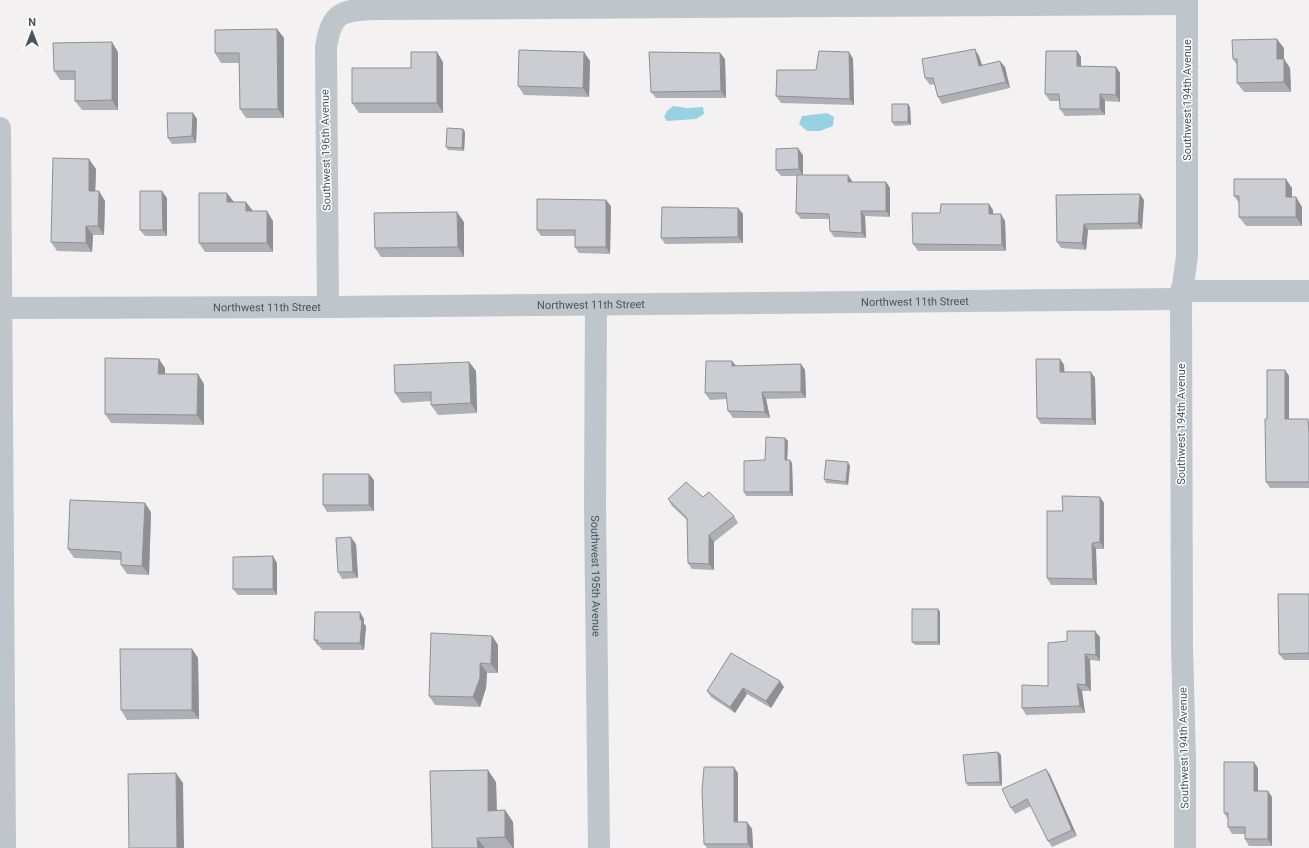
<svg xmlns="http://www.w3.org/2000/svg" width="1309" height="848" font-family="Roboto,sans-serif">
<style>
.water{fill:#98d2e2}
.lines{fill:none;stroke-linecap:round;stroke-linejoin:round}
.minor{stroke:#bec5cb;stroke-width:22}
.wall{fill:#afb0b5}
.shaded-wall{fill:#8e9093}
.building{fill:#cbcdd2;stroke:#8e9093}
.labels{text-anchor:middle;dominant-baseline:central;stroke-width:3;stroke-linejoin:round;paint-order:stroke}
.street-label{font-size:11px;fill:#4b545c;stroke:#fff}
</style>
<rect width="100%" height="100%" fill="#f3f1f1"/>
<path class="water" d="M673 106 687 108 703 107 704 114 696 119 667 121 664 117 667 111Z
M827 113 834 117 833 126 820 131H807L799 124 802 116Z"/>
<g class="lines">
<g class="minor">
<path d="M0 128 5 848"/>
<path d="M1181 291H1309"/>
<path id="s1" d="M596 304 595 505 599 848"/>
<path d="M328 307 326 48C331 11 343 10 376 9L1187 4"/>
<path id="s2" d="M1 308 328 307 1181 299"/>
<path d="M1185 848V760L1182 646 1181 299 1187 256V0"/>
</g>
</g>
<path class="wall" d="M277 29 284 38V118H246L240 109 239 63H221L215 53Z
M1284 48V59L1290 68 1291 92H1244L1237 83V65L1233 59Z
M1077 51 1081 57V66L1116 67 1120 73V102L1105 101V115L1065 116 1060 109V101H1050L1045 94Z
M118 52V110H82L75 101V80H60L54 71Z
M584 52 590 61 589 97 524 95 518 86Z
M849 52 853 59 854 105 781 103 776 96 816 70Z
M720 53 725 59 726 98H656L651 92Z
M979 56 982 65 1005 67 1010 88 942 104 938 97 934 84 930 85 925 78Z
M443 62V113H359L352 103 411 68Z
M908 104 910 107 911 125 895 126 892 122Z
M193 113 197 119 196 143 172 144 168 138Z
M463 129 465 132 464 151 448 150 446 147Z
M803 155V175H848L852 181V182H886L890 188V217L865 216 866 238 834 237 830 231 829 219H801L796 213 797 176H781L776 170Z
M96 169 95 191 105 201 104 235H93L92 252 57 251 51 242Z
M1292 188V197H1296L1302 207V226H1246L1239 217V203L1234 196Z
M1056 195 1144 200 1142 229 1088 230 1086 250 1061 248 1057 242Z
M167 198V236H145L140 230Z
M233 202 273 221V252H205L199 243Z
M989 204 993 210V214L1005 221 1006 251H918L913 244 940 213Z
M611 206 610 254 579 253 575 247V236H541L537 230Z
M738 208 743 214V243L665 244 661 238Z
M464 222V257H381L375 248Z
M1060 359 1064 365V372L1095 378 1096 425 1041 424 1037 418Z
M732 361 736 366 801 364 805 370 806 398 766 399 770 418H733L728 411 727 399 710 400 705 393Z
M469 362 476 371 477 413 438 415 431 405V401L402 403 395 393Z
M165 368V374L204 384V425L111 423 105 414Z
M1285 370 1289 376V419L1309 421V488H1270L1266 482 1267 419Z
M785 438 788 441 787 460H790L792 463 793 496H746L744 492 765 460Z
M850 466 848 485 826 483 824 479Z
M374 480V511L327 512 323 505Z
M703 497 734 516 738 523 714 542V570L692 569 688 563 687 520 672 506 668 499Z
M1104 503V549H1096L1097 585H1051L1047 578 1063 511Z
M151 512 149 575 127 574 121 565V560L74 558 68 549Z
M356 544 358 578 342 579 338 572Z
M277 563V595H238L233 589Z
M1309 594V660H1284L1279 654Z
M938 609 940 612V645H915L912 642Z
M364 619V624L366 626 364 650H322L319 646H318L314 640Z
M492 636 498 645V673H487L486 688 480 707 435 705 429 696Z
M1100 637V661L1090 660 1091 691H1082L1085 713 1026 715 1022 708 1048 686 1067 641Z
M192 649 198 658 199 719 127 720 121 710Z
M731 653 784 687 771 708 747 694 735 713 711 697 707 691Z
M998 752 1001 755 1002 786H968L966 783Z
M1258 768V791L1272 797V846H1249L1245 839V834H1232L1228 827V819L1224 813Z
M1046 769 1050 775 1077 836 1052 847 1048 841 1031 806 1015 814 1011 808Z
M738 773V822H747L752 829 753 848H707L704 844Z
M496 782 497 810H505L513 822 514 848H432Z"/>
<path class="shaded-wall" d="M277 29 284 38V118L278 109Z
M1277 39 1284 48V69L1277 59Z
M112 42 118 52V110L112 100Z
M975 49 979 56 984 72 979 66Z
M1077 51 1081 57V72L1077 66Z
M437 52 443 62V113L437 103Z
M584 52 590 61 589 97 583 88Z
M849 52 853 59 854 105 850 99Z
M720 53 725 59 726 98 721 91Z
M1284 59 1290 68 1291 92 1284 82Z
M1000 61 1005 67 1010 88 1006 82Z
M1116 67 1120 73V102L1116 95Z
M1100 94 1105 101V115L1100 109Z
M908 104 910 107 911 125 908 122Z
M193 113 197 119 196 143 192 136Z
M463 129 465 132 464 151 462 148Z
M798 148 803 155V176L799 169Z
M89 159 96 169 95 200 89 191Z
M848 175 852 181V188L848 182Z
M1286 179 1292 188V207L1286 197Z
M886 182 890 188V217L886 211Z
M99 191 105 201 104 235 98 226Z
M162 191 167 198V236L163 230Z
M227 193 234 202H227Z
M1140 194 1144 200 1142 229 1138 223Z
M1296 197 1302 207V226L1296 217Z
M606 200 611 206 610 254 606 247Z
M246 202 253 211V221L246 211Z
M989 204 993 210V221L989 214Z
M738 208 743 214V243L738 237Z
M267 211 273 221V252L267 243Z
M861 211 865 216 866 238 862 233Z
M457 212 464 222V257L458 247Z
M1001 214 1005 221 1006 251 1002 245Z
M1084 224 1088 230 1086 250 1082 243Z
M86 226 93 235 92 252 86 243Z
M159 359 165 368V384L158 374Z
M1060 359 1064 365 1065 378 1060 372Z
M732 361 737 367 732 366Z
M469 362 476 371 477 413 471 403Z
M801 364 805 370 806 398 801 392Z
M1285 370 1289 376V425L1285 419Z
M1091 372 1095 378 1096 425 1092 419Z
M198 374 204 384V425L197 415Z
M762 392 766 399 770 418 765 412Z
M785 438 788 441 787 463 785 460Z
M790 460 792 463 793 496 790 492Z
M848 462 850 466 848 485 846 482Z
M369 474 374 480V511L369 505Z
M1100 497 1104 503V549L1100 542Z
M145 503 151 512 149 575 142 566Z
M709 535 714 542V570L709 564Z
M351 537 356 544 358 578 353 572Z
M1092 543 1096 549 1097 585 1093 579Z
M273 556 277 563V595L273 589Z
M938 609 940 612V645L938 642Z
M360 612 364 619V624L366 626 364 650 360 643Z
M1095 631 1100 637V661L1096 655Z
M492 636 498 645V673L491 664Z
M192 649 198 658 199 719 192 710Z
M1085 654 1090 660 1091 691 1086 685Z
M480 663 487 673 486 688 480 707 473 697Z
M780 681 784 687 771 708 766 701Z
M1077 684 1082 691 1085 713 1080 706Z
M743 688 747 694 735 713 730 707Z
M998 752 1001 755 1002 786 1000 782Z
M1254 762 1258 768V797L1254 791Z
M734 767 738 773V829L734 822Z
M1046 769 1050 775 1077 836 1072 830Z
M488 770 496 782 497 823 488 811Z
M176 773 183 783 184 848H177Z
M1268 791 1272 797V846L1268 839Z
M505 810 513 822 514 848H513L505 837Z
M747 822 752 829 753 848H751L748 844Z
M477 838 485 848H478Z"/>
<path class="building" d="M277 29 278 109H240L239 53H215V30Z
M1277 39V59H1284V82L1237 83V59H1233L1232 40Z
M112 42V100L75 101V71H54L53 43Z
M975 49 979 66 1000 61 1006 82 938 97 933 78H925L922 59Z
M519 50 584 52 583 88 518 86Z
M819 51 849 52 850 99 776 96 777 70H816Z
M1046 51H1077V66L1116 67V95L1100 94V109H1060L1059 94H1045Z
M411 52H437V103H352V68H411Z
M649 52 720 53 721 91 651 92Z
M892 104H908V122H892Z
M167 113H193L192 136 168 138Z
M447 128 463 129 462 148 446 147Z
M798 148 799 169 776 170V149Z
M53 158 89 159V191H99L98 226H86V243L51 242Z
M797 175H848V182H886V211H861L862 233 830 231 829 214 796 213Z
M1234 179H1286V197H1296V217H1239V196H1234Z
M140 191H162L163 230H140Z
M199 193H227V202H246V211H267V243H199Z
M1140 194 1138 223 1084 224 1082 243 1057 242 1056 195Z
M537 199 606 200V247H575V230H537Z
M941 204H989V214H1001L1002 245 913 244 912 213H940Z
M662 207 738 208V237L661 238Z
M457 212 458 247 375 248 374 213Z
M105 358 159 359 158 374H198L197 415 105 414Z
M1036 359H1060V372H1091L1092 419 1037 418Z
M706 361H732V366L801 364V392H762L765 412 728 411 726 393H705Z
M469 362 471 403 431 405V392L395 393 394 365Z
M1267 370H1285V419H1308L1309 433V482H1266L1265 419H1267Z
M766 437 785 438V460H790V492H744V461L765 460Z
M826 460 848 462 846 482 824 479Z
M323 474H369V505H323Z
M686 482 703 497 709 492 734 516 709 535V564L688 563 687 518 668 499Z
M1062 496 1100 497V542L1092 543 1093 579 1047 578V511H1063Z
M70 500 145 503 142 566 121 565V552L68 549Z
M351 537 353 572H338L336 538Z
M273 556V589H233V557Z
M1278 594H1309V653L1279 654Z
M912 609H938V642H912Z
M315 612H360V620H362L360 643H317L318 640H314Z
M1067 631H1095L1096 655 1085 654 1086 685 1077 684 1080 706 1022 708V685L1048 686V643L1067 641Z
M431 633 492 636 491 664 480 663V678L473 697 429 696Z
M120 649H192V710H121Z
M731 653 780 681 766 701 743 688 730 707 707 691Z
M998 752 1000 782 966 783 963 755Z
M1224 762H1254V791H1268V839H1245V827H1228V813H1224Z
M704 767H734V822H747L748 844H704L702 790Z
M1046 769 1072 830 1048 841 1027 799 1011 808 1002 789Z
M488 770V811L505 810V837L477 838 478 848H432L430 771Z
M176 773 177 848H129L128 774Z"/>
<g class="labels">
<g class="street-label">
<text transform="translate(1187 100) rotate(-90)">Southwest 194th Avenue</text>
<text transform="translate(326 150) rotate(-91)">Southwest 196th Avenue</text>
<text stroke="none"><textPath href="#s2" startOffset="914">Northwest 11th Street</textPath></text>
<text stroke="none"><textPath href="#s2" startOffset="590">Northwest 11th Street</textPath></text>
<text stroke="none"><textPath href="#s2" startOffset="266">Northwest 11th Street</textPath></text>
<text transform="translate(1181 424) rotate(-90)">Southwest 194th Avenue</text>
<text stroke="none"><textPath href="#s1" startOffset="272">Southwest 195th Avenue</textPath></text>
<text transform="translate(1184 748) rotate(-91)">Southwest 194th Avenue</text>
</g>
</g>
<g transform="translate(32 32)" stroke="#ffffff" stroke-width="3" paint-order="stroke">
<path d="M0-3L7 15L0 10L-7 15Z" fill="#4b545c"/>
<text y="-6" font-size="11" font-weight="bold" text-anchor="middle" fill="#4b545c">N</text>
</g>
</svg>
